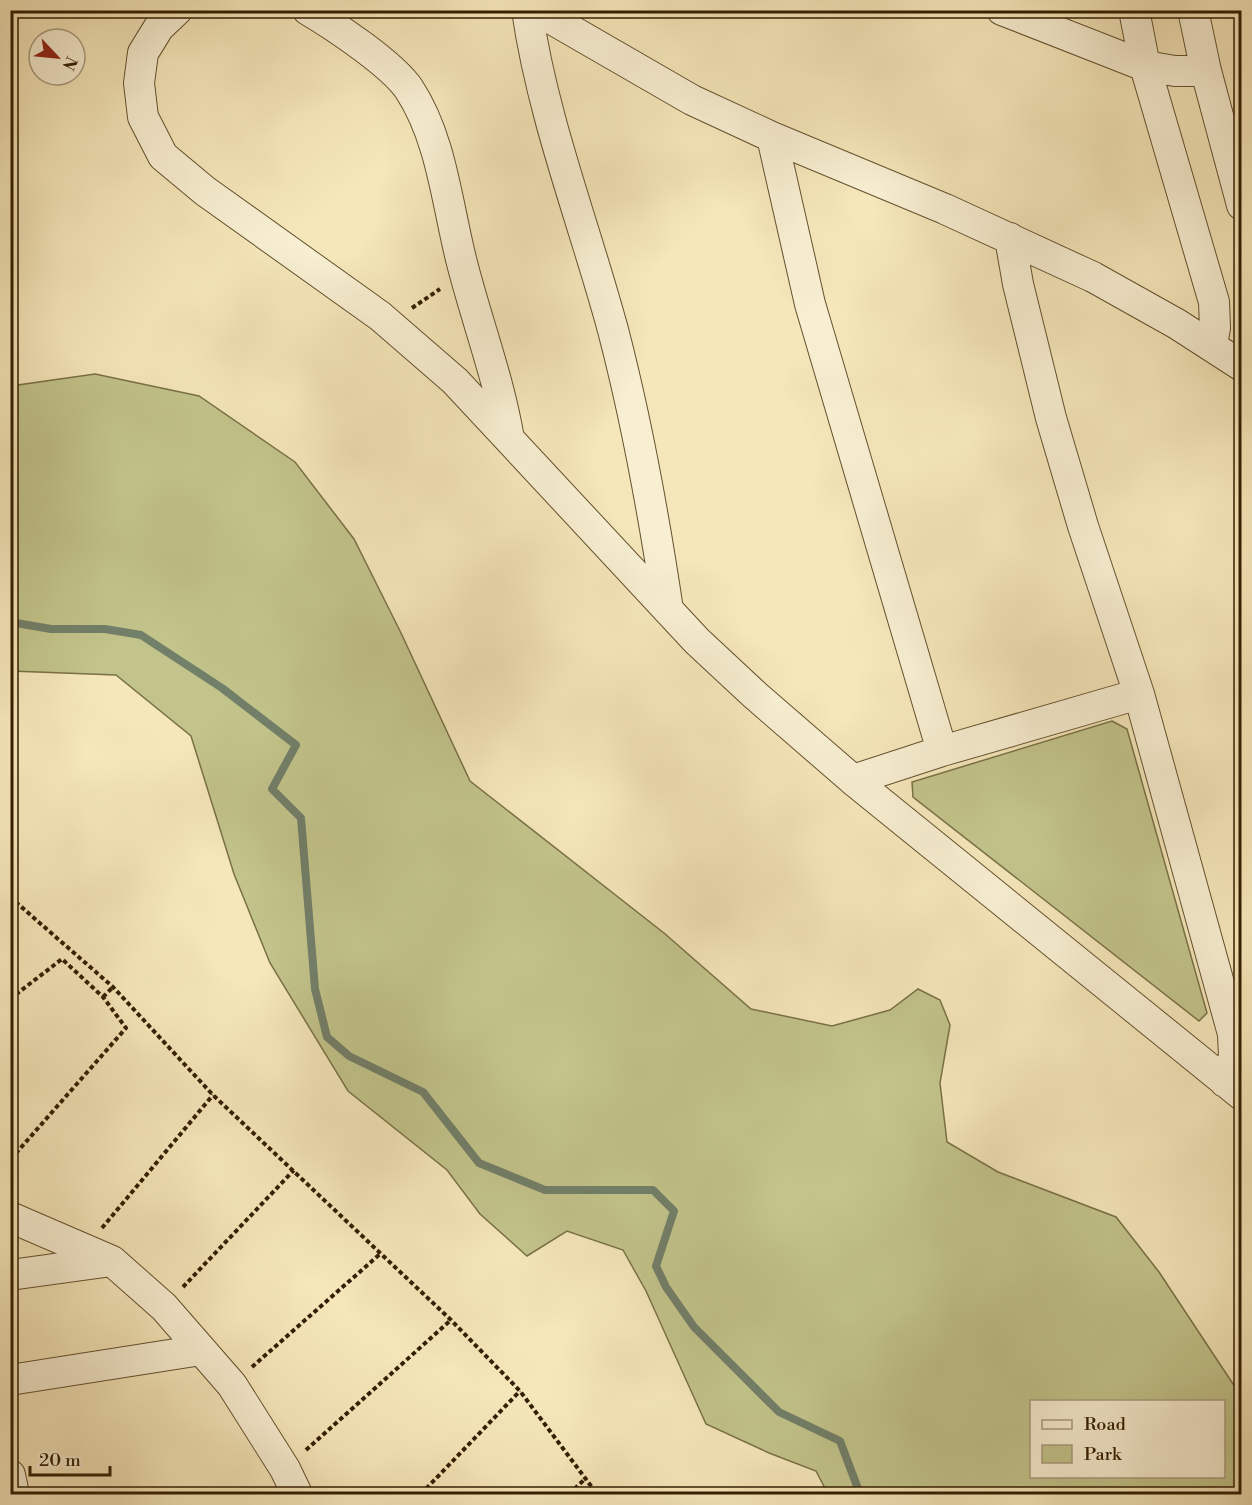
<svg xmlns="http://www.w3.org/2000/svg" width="1252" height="1505" font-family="'Libre Bodoni',serif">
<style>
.green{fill:#c2c48b;stroke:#7a7146;stroke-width:1.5;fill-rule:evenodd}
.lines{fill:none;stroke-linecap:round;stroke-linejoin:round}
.stream{stroke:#727f69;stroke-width:8}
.minor-casing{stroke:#64502e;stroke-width:32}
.path{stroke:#331e00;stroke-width:4;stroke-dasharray:4.5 3;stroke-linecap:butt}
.minor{stroke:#f8efd2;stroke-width:30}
</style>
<rect width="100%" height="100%" fill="#f5e7ba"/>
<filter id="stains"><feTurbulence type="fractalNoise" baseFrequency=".00333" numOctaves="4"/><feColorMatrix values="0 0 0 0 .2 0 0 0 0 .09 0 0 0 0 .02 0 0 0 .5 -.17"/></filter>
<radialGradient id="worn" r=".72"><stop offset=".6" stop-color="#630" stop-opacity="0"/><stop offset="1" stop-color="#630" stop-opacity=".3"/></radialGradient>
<path class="green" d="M95 374 199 396 295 462 354 539 401 633 470 781 664 933 751 1009 832 1026 890 1010 918 989 940 1000 950 1025 940 1083 947 1142 998 1172 1116 1217 1159 1272 1241 1396V1494H828L816 1471 769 1453 706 1424 646 1291 623 1250 567 1231 527 1256 480 1214 447 1170 348 1091 270 963 234 874 191 736 116 675 11 671V386ZM1032 1402H1224V1476H1032Z
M1112 721 1127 729 1207 1013 1199 1021 913 797 912 782Z"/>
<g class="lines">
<path class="stream" d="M10 622 51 629H105L141 635 222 688 296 745 272 789 301 818 315 989 327 1037 349 1056 423 1092 479 1163 545 1190H653L674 1211 656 1266 666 1287 694 1327 779 1412 840 1441 860 1494"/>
<g class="minor-casing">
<path id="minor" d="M177 10 159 27 143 53 139 83 143 117 163 156 205 191 380 316 455 381 697 641 755 695 853 780 1242 1095
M308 10C335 26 392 64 409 89 442 139 447 205 462 263 477 322 499 379 509 439
M527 10C543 120 584 223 613 330 637 422 654 516 668 610
M536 10 692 100 772 137 945 209 1093 277 1177 324 1242 366
M1002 10 1145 66 1175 71H1206
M1134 10 1145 66 1214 302 1215 328 1212 345
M1193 10 1206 71 1242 205
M772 137 810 304 942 751
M1010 238 1018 284 1051 418 1083 526 1139 694 1233 1034 1234 1057 1225 1082
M853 780 942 751 1139 694
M10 1217 112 1261 164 1307 232 1385 285 1469 297 1494
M10 1275 112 1261
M10 1380 201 1350
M10 1475 14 1494"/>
</g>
<path class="path" d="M412 308 440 289
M10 897 113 987 213 1095 451 1320 520 1391 597 1494
M103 997 113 987
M10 999 62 959 103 997 126 1028 10 1160
M102 1228 213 1095
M183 1287 294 1170
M252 1367 380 1254
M306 1450 451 1320
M421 1494 520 1391
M569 1494 586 1478"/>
<use href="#minor" class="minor"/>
</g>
<rect width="1252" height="1505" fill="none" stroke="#f5e7ba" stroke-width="36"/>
<rect x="12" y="12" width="1228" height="1481" fill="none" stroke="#331e00" stroke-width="3"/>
<rect x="18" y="18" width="1216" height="1469" fill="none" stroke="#331e00" stroke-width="1.5"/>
<rect x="1030" y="1400" width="195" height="78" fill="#f8efd2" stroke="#a99b7e" stroke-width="1.5"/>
<rect x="1042" y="1420" width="30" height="9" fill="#f8efd2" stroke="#a99b7e" stroke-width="1.5"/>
<text x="1084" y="1430" font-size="18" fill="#331e00">Road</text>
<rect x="1042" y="1445" width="30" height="18" fill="#c2c48b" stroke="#a99b7e" stroke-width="1.5"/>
<text x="1084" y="1460" font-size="18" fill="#331e00">Park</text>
<g transform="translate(57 57) rotate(116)"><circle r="28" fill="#f8efd2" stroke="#a99b7e" stroke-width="1.5"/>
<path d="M0-4.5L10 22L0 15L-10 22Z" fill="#8f2418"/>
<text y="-9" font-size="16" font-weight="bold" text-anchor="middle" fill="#331e00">N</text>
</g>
<path d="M30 1466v9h80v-9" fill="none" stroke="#331e00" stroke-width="3"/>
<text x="39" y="1466" font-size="18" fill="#331e00" stroke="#f8efd2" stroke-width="4.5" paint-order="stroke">20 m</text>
<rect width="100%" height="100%" filter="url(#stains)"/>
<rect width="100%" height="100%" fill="url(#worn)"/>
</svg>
